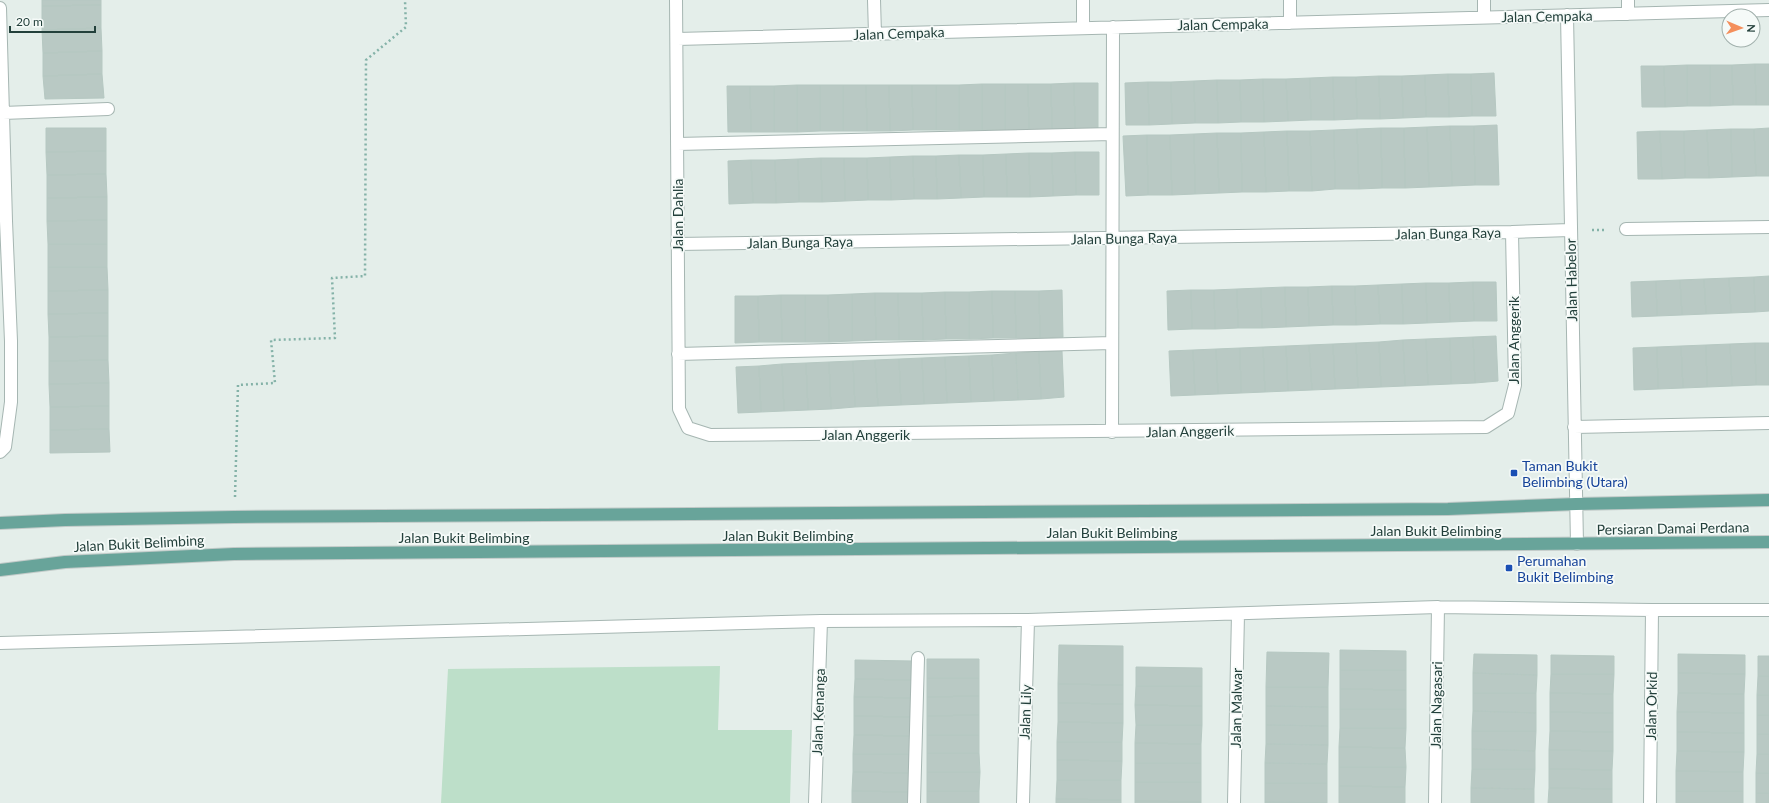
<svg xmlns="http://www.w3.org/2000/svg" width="1769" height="803" font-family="Lato,sans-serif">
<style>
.garden{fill:#bddfc9}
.building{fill:#b9c9c4;stroke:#b6c8c2}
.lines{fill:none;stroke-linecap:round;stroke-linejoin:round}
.minor-casing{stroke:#a6b6b2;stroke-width:14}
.major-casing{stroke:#c1cac8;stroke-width:14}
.path{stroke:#84b2a8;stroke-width:2.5;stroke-dasharray:2 3;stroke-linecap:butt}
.minor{stroke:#fff;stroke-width:12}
.major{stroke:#68a49a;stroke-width:12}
.transit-dot{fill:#1a4fb4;stroke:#f5faf8;stroke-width:1.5}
.labels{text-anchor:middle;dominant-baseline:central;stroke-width:3.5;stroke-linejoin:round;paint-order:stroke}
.street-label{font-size:14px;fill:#23403b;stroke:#f5faf8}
.transit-label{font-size:14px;fill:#164399;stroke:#f5faf8;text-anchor:start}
</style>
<rect width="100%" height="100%" fill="#e4eeea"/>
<path class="garden" d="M720 666 718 730H792L790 803H441L448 669Z"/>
<path class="building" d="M42 0H101V5L42 6Z
M101 5V28L42 30V6Z
M101 28 102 51 43 53 42 30Z
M102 51V74L43 76V53Z
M1755 64 1756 105H1733L1732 65Z
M1755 64H1769V105H1756Z
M1687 65V106L1665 107 1664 66Z
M1687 65H1710V106H1687Z
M1710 65H1732L1733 105 1710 106Z
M1641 66H1664L1665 107H1642Z
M1494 73 1496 116H1472L1471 74Z
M102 74 104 98 45 99 43 76Z
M1448 74H1471L1472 116 1449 117Z
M1448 74 1449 117H1426L1425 75Z
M1425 75 1426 117 1403 118 1402 76Z
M1379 76H1402L1403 118 1380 119Z
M1379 76 1380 119H1357L1356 77Z
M1333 77H1356L1357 119 1334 120Z
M1333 77 1334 120H1311L1310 78Z
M1310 78 1311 120 1288 121 1286 79Z
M1263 79H1286L1288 121 1264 122Z
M1263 79 1264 122H1241L1240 80Z
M1217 80H1240L1241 122 1218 123Z
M1217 80 1218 123H1195L1194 81Z
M1194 81 1195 123 1172 124 1171 82Z
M1148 82 1149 125H1126L1125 83Z
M1148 82H1171L1172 124 1149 125Z
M1074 83H1098V129H1075Z
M1074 83 1075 129 1052 130 1051 84Z
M982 84H1005V130H982Z
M982 84V130H959V85Z
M1005 84H1028L1029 130H1005Z
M1028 84H1051L1052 130H1029Z
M797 85H820V131L797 132Z
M797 85V132H774V86Z
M820 85H843V131H820Z
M843 85H866L867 131H843Z
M866 85H889L890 131H867Z
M889 85H912L913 130 890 131Z
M912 85H936V130H913Z
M936 85H959V130H936Z
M727 86H750L751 132H728Z
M750 86H774V132H751Z
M1497 125 1499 185H1475L1474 126Z
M1450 126H1474L1475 185 1452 186Z
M1450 126 1452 186 1429 187 1427 127Z
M1427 127 1429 187 1405 188 1404 128Z
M46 128H106V151L46 152Z
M1381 128H1404L1405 188H1382Z
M1381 128 1382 188 1359 189 1357 129Z
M1769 128V176H1756L1754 129Z
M1357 129 1359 189H1335L1334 130Z
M1731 129H1754L1756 176 1732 177Z
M1731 129 1732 177 1709 178 1707 130Z
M1334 130 1335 189 1312 191 1310 131Z
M1707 130 1709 178H1685L1684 131Z
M1287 131H1310L1312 191H1289Z
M1287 131 1289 191 1266 192 1264 132Z
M1660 131 1662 179H1638L1637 132Z
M1660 131H1684L1685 178 1662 179Z
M1264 132 1266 192H1242L1241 133Z
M1217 133H1241L1242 192 1219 193Z
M1217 133 1219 193 1195 194 1194 134Z
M1194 134 1195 194 1172 195 1170 135Z
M1147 135 1148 195 1126 196 1123 136Z
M1147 135H1170L1172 195H1148Z
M106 151V174L47 175 46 152Z
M1075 152H1099V195H1076Z
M1075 152 1076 195 1053 196 1052 153Z
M1029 153H1052L1053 196 1030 197Z
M1029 153 1030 197H1007L1006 154Z
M1006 154 1007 197H984L983 155Z
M959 155H983L984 197 961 198Z
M959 155 961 198 937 199 936 156Z
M913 156H936L937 199H914Z
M913 156 914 199 891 200 890 157Z
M890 157 891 200H868L867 158Z
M821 158H844L845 201 822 202Z
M821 158 822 202H799L798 159Z
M844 158H867L868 200 845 201Z
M798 159 799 202 776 203 775 160Z
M751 160 753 203 729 204 728 161Z
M751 160H775L776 203H753Z
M106 174 107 197 47 198V175Z
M107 197V220L47 221V198Z
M107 220V244H48L47 221Z
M48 244H107V267H48Z
M48 267H107L108 290 48 291Z
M1769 276V311L1755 312 1754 277Z
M1754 277 1755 312 1731 313 1729 278Z
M1729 278 1731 313 1706 314 1704 279Z
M1704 279 1706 314 1682 315 1680 280Z
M1680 280 1682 315 1657 316 1656 281Z
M1656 281 1657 316 1632 317 1631 282Z
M1473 282H1496L1497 321H1474Z
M1473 282 1474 321 1450 322 1449 283Z
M1426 283H1449L1450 322 1427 323Z
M1426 283 1427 323 1403 324 1402 284Z
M1402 284 1403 324H1380L1378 285Z
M1378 285 1380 324 1356 325 1355 286Z
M1332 286H1355L1356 325H1333Z
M1332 286 1333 325 1309 326 1308 287Z
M1285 287H1308L1309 326 1286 327Z
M1285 287 1286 327 1262 328 1261 288Z
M1261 288 1262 328H1238L1237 289Z
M1237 289 1238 328 1215 329 1214 290Z
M108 290V313L48 314V291Z
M1062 290 1063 337 1040 338 1039 291Z
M1191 290 1192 329 1168 330 1167 291Z
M1191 290H1214L1215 329H1192Z
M992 291H1015L1016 338H993Z
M992 291 993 338 969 339V292Z
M1015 291H1039L1040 338H1016Z
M945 292H969V339H946Z
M945 292 946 339 923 340 922 293Z
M875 293H898L899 340H876Z
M875 293 876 340 852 341V294Z
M898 293H922L923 340H899Z
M852 294V341L829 342 828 295Z
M781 295H805V342H782Z
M781 295 782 342H759L758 296Z
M805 295H828L829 342H805Z
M735 296H758L759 342 735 343Z
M108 313V336L49 337 48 314Z
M108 336V360L49 361V337Z
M1496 336 1498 381 1475 383 1473 337Z
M1473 337 1475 383 1451 384 1450 338Z
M1450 338 1451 384 1428 385 1426 339Z
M1426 339 1428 385 1405 386 1403 340Z
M1403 340 1405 386 1381 387 1379 342Z
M1379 342 1381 387 1358 388 1356 343Z
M1356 343 1358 388 1335 389 1333 344Z
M1755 343H1769V385H1756Z
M1755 343 1756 385 1732 386 1730 344Z
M1333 344 1335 389 1312 390 1309 345Z
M1730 344 1732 386 1707 387 1706 345Z
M1309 345 1312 390 1288 391 1286 346Z
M1706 345 1707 387 1683 388 1681 346Z
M1286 346 1288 391 1265 392 1263 347Z
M1681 346 1683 388 1658 389 1657 347Z
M1263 347 1265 392 1241 393 1240 348Z
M1657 347 1658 389 1634 390 1633 348Z
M1240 348 1241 393 1218 394 1216 349Z
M1216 349 1218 394 1195 395 1193 350Z
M1193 350 1195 395 1171 396 1169 351Z
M1062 351 1064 397 1041 399 1039 352Z
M1039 352 1041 399 1018 400 1016 353Z
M1016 353 1018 400 994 401 992 355Z
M992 355 994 401 971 402 969 356Z
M969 356 971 402 947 403 945 357Z
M945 357 947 403 924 404 922 358Z
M922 358 924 404 901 405 899 359Z
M899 359 901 405 878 406 875 360Z
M108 360 109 383 49 384V361Z
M875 360 878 406 855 407 853 361Z
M853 361 855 407 831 409 829 362Z
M829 362 831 409 808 410 806 363Z
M806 363 808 410 784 411 782 364Z
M782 364 784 411 761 412 759 366Z
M759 366 761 412 738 413 736 367Z
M109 383V406L50 407 49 384Z
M109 406V429L50 430V407Z
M109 429 110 452 50 453V430Z
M1059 645 1123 646V685L1058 684Z
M1340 650 1406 651V670H1340Z
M1267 652 1329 653 1328 687H1266Z
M1474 654 1537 655V675L1473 673Z
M1678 654 1745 655V674L1678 673Z
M1551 655 1614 656V674H1551Z
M1758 656H1769V676H1758Z
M927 659H979V678H927Z
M855 660 913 661V680L855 679Z
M1136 667 1202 668V686H1136Z
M1340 670H1406V690L1340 689Z
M1473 673 1537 675 1536 693H1473Z
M1678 673 1745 674 1744 694 1678 693Z
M1551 674H1614L1613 694 1550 693Z
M1758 676H1769V695H1757Z
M927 678H979V696L927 697Z
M855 679 913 680V698L854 697Z
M1058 684 1123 685V704L1058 703Z
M1136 686H1202V706L1135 705Z
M1266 687H1328V707L1266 706Z
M1340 689 1406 690V709H1340Z
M1473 693H1536V713L1473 711Z
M1550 693 1613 694V713L1550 712Z
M1678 693 1744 694V713L1677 712Z
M1757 695H1769V715H1757Z
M979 696V715L927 716V697Z
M854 697 913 698 912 717 854 716Z
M1058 703 1123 704V723L1058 722Z
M1135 705 1202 706V725H1136Z
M1266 706 1328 707V726L1266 725Z
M1340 709H1406V728H1340Z
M1473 711 1536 713V731H1472Z
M1550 712 1613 713V732L1550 731Z
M1677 712 1744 713V733L1677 732Z
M979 715V735H927V716Z
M1757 715H1769V734H1757Z
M854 716 912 717V736L854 735Z
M1058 722 1123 723 1122 742H1057Z
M1136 725H1202L1201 744 1135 743Z
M1266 725 1328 726V745L1266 744Z
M1340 728H1406L1405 748 1339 747Z
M1472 731H1536L1535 751 1472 749Z
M1550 731 1613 732V751L1549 750Z
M1677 732 1744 733V752L1677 751Z
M1757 734H1769V754H1757Z
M854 735 912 736V754H853Z
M927 735H979V753H927Z
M1057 742H1122V761L1057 760Z
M1135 743 1201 744V763H1135Z
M1266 744 1328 745 1327 764 1265 763Z
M1339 747 1405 748 1406 767H1339Z
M1472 749 1535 751V769H1472Z
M1549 750 1613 751 1612 770 1549 769Z
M1677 751 1744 752 1743 772 1676 771Z
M927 753H979L980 772H927Z
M853 754H912V773L853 772Z
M1757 754H1769V773H1756Z
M1057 760 1122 761 1121 780H1057Z
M1135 763H1201V782H1135Z
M1265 763 1327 764V783H1265Z
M1339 767H1406L1405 787 1339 786Z
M1472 769H1535L1534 789 1471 788Z
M1549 769 1612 770V789L1549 788Z
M1676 771 1743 772V791H1676Z
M853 772 912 773 911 792 852 791Z
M927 772H980L979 791H927Z
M1756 773H1769V793H1756Z
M1057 780H1121V800L1056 799Z
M1135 782H1201V802L1135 801Z
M1265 783H1327V803L1265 802Z
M1339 786 1405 787V803H1339Z
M1471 788 1534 789V803H1471Z
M1549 788 1612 789V803H1548Z
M852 791 911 792V803H852Z
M927 791H979V803H927Z
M1676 791H1743V803H1676Z
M1756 793H1769V803H1756Z
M1056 799 1121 800V803H1056Z
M1135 801 1201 802V803H1135Z
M1265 802 1327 803H1265Z"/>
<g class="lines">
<g class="minor-casing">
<path id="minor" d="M676 0 679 409 688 428 710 435 1486 427 1508 413 1515 385 1512 232
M874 0 875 34
M1083 0V28
M0 8 6 221 11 341V402L5 447 0 452
M1628 14V0
M1567 15 1577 544
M1484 17V0
M1290 23V0
M677 39 1769 10
M3 113 108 109
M677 144 1112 134
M1626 229 1769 227
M677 244 1512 232 1570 230
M678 354 1112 343
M1574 427 1769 423
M1112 432 1113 27
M0 643 821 621 1028 620 1438 607 1652 610H1769
M815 803 821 621
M914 803 918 658
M1023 803 1028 620
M1234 803 1238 614
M1435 803 1438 607
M1650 803 1652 610"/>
</g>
<g class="major-casing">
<path id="major" d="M0 523 65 520 234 517 1448 509 1576 504 1769 500
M0 570 65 562 234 554 1769 542"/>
</g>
<path class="path" d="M1592 230H1607
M235 497 238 385 275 383 271 340 335 338 332 278 365 276 366 60 406 27 405 0"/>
<use href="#minor" class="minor"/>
<use href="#major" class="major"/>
</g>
<g class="transit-dot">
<rect x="1510" y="469" width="8" height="8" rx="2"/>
<rect x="1505" y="564" width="8" height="8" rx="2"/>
</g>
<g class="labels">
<g class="street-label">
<text transform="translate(1547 16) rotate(-1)">Jalan Cempaka</text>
<text transform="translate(1223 24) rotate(-1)">Jalan Cempaka</text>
<text transform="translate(899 33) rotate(-2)">Jalan Cempaka</text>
<text transform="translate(677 215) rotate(-90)">Jalan Dahlia</text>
<text transform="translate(1448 233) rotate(-1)">Jalan Bunga Raya</text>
<text transform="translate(1124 238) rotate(-1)">Jalan Bunga Raya</text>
<text transform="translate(800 242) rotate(-1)">Jalan Bunga Raya</text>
<text transform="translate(1571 280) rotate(-91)">Jalan Habelor</text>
<text transform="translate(1513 340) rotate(-90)">Jalan Anggerik</text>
<text transform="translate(1190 431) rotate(-1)">Jalan Anggerik</text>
<text x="866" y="434">Jalan Anggerik</text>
<text transform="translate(1673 528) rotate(-1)">Persiaran Damai Perdana</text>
<text x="1436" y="530">Jalan Bukit Belimbing</text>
<text x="1112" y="532">Jalan Bukit Belimbing</text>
<text x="788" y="535">Jalan Bukit Belimbing</text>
<text x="464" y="537">Jalan Bukit Belimbing</text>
<text transform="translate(139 543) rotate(-3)">Jalan Bukit Belimbing</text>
<text transform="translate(1436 705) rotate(-89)">Jalan Nagasari</text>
<text transform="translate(1651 706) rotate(-89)">Jalan Orkid</text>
<text transform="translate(1236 708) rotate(-89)">Jalan Malwar</text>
<text transform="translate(818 712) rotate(-88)">Jalan Kenanga</text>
<text transform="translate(1025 712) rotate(-88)">Jalan Lily</text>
</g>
<g class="transit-label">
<text x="1522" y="465">Taman Bukit<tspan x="1522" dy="16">Belimbing (Utara)</tspan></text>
<text x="1517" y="560">Perumahan<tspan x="1517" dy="16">Bukit Belimbing</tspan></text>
</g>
</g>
<g transform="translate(1741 28) rotate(92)"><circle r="19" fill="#f5faf8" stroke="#a1b0ac"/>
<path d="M0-3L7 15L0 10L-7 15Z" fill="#f48f5c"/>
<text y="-6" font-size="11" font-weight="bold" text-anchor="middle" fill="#23403b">N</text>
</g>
<path d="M10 26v6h85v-6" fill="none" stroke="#23403b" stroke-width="2"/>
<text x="16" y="26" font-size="12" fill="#23403b" stroke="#f5faf8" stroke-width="3" paint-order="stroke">20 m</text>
</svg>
